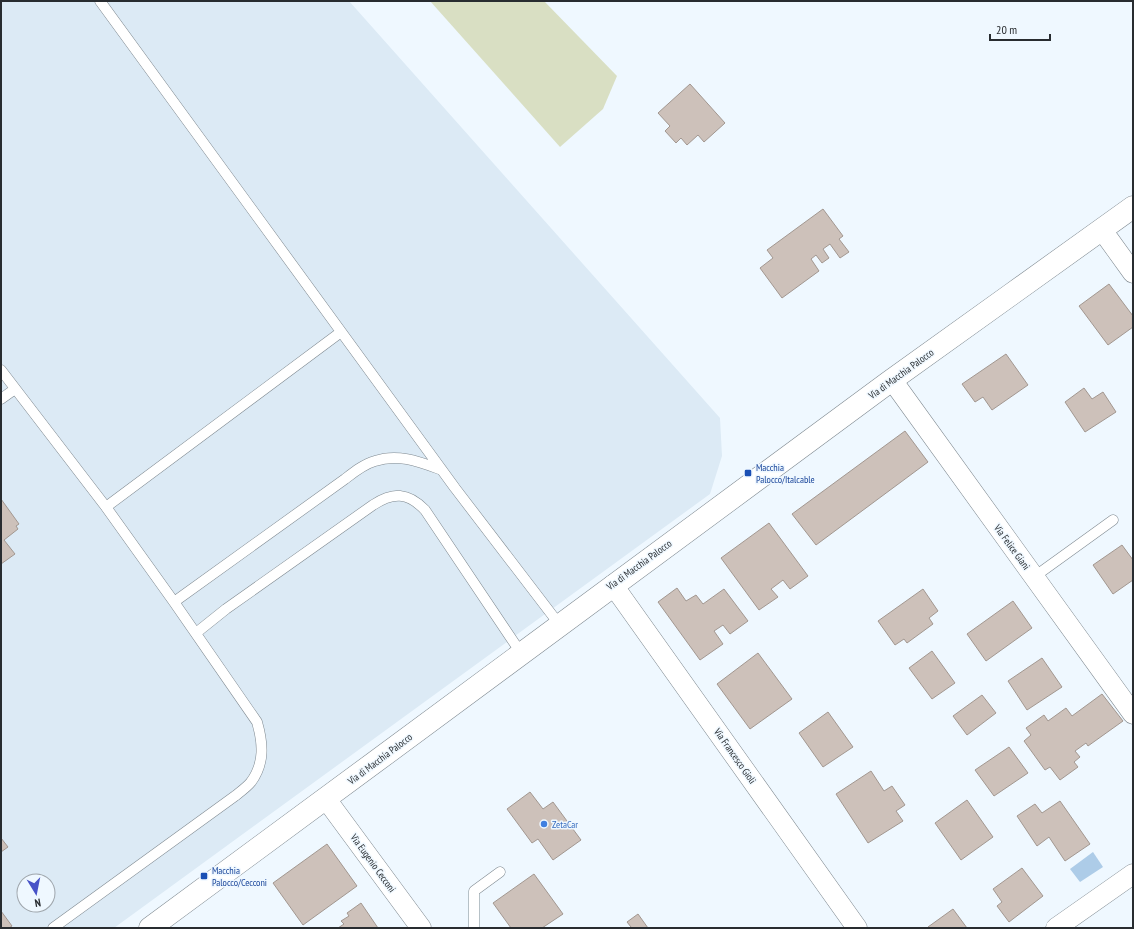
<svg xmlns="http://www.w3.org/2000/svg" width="1134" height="929" font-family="'PT Sans Narrow',sans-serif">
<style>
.built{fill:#dceaf5;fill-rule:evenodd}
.green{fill:#d9dfc3}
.water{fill:#adcce8}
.building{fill:#cdc1ba;stroke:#a29790}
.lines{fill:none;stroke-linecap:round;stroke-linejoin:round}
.service-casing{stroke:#7f8990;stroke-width:11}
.minor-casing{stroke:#7f8990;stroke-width:21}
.tertiary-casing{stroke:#7f8990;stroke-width:23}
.service{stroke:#fff;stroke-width:10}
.minor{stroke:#fff;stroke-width:20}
.tertiary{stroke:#fff;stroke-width:22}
.transit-dot{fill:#1a4fb4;stroke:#eff8ff;stroke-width:1.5}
.shop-dot{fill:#3f7fe0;stroke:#eff8ff;stroke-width:1.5}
.labels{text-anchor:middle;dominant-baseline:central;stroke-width:3;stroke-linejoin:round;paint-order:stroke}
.street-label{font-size:10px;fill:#282c30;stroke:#eff8ff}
.transit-label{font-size:10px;fill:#164399;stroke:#eff8ff;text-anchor:start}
.shop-label{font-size:10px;fill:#366cbe;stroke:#eff8ff;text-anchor:start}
</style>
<rect width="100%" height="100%" fill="#eff8ff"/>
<path class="built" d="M1 1H349L720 418 722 456 710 494 114 928H1ZM24 881H48V905H24Z"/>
<path class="green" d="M430 1H544L617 76 603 109 560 147Z"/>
<path class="water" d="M1093 852 1103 867 1080 882 1070 869Z"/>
<path class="building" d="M690 84 725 123 704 142 698 135 687 145 681 138 676 143 665 131 670 126 658 113Z
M823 209 843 236 839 239 849 252 840 258 830 244 823 249 829 258 822 263 816 255 811 259 819 271 782 298 760 268 773 258 767 250Z
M1109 284 1133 316V327L1108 345 1079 306Z
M1006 354 1028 385 992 410 983 397 975 402 962 384Z
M1084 388 1092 399 1103 392 1116 412 1085 432 1065 402Z
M905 431 928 462 816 545 792 514Z
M1 499 19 524 16 526 18 529 4 540 15 554 1 564Z
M769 523 808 576 790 589 783 580 771 589 778 597 759 610 721 558Z
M1122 545 1133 560V580L1113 594 1093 565Z
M677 588 686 601 696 595 703 604 724 589 748 621 730 634 723 625 714 631 723 644 700 660 658 602Z
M923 589 938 611 929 618 933 624 907 643 904 639 895 645 878 621Z
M1013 601 1032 628 986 661 967 634Z
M932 651 955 683 932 699 909 668Z
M758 653 792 699 750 729 717 684Z
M1042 658 1062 687 1027 710 1008 681Z
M1102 694 1123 721 1088 746 1086 743 1075 751 1080 757 1074 762 1078 767 1060 780 1050 767 1045 770 1024 741 1031 735 1026 728 1044 715 1048 721 1066 708 1072 716Z
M982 695 996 713 967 735 953 716Z
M828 712 853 747 823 767 799 733Z
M1009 747 1028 773 994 796 975 770Z
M871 771 884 791 892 786 905 805 896 811 903 821 868 843 836 794Z
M530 792 543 809 553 802 581 840 553 860 538 839 532 843 507 809Z
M967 800 993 837 961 860 935 823Z
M1060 801 1090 844 1065 861 1049 837 1037 846 1017 816 1035 804 1042 813Z
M1 838 8 847 1 852Z
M327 844 357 886 303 925 273 883Z
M1022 868 1043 896 1009 922 997 906 1002 902 993 889Z
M534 874 563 914 542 928H511L493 903Z
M361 903 378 928H338L344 924 341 921 349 916 347 913Z
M953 909 967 928H929L928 927Z
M1 911 12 926 9 928H1Z
M638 914 648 928H629L631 927 627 922Z"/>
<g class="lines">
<g class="service-casing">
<path id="service" d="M100 1 455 488 559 624
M1 370 106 507 174 602 257 722C263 743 265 763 251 782 247 787 240 792 235 796L53 928
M1 399 15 389
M106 507 341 332
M1034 577 1113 520
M174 602 345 479C354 472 364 464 375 461 398 453 420 462 442 470
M196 633 226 609 373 505C393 492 408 492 425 510L521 653
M474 928V891L500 872"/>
</g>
<g class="minor-casing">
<path id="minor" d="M1102 230 1133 273
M892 380 1133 714
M613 585 857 928
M326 799 421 928
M1056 928 1133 874"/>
</g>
<g class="tertiary-casing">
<path id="tertiary" d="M150 928C397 747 641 563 889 382 970 323 1052 266 1133 207"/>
</g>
<use href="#service" class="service"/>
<use href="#minor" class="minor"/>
<use href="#tertiary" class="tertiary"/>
</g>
<g class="transit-dot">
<rect x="744" y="469" width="8" height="8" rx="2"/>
<rect x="200" y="872" width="8" height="8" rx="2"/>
</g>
<circle class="shop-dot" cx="544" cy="824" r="4"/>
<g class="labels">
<g class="street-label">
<text transform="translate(901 374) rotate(-36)">Via di Macchia Palocco</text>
<text transform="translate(1012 547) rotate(54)">Via Felice Giani</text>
<text transform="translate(639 565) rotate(-36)">Via di Macchia Palocco</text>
<text transform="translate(735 756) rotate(55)">Via Francesco Gioli</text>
<text transform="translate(380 759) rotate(-37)">Via di Macchia Palocco</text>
<text transform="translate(373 863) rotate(54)">Via Eugenio Cecconi</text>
</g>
<g class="transit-label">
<text x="756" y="467">Macchia<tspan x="756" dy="12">Palocco/Italcable</tspan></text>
<text x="212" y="870">Macchia<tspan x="212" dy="12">Palocco/Cecconi</tspan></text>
</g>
<g class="shop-label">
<text x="552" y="824">ZetaCar</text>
</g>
</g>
<rect width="1134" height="929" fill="none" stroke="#282c30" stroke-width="4"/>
<g transform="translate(36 893) rotate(170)"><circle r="19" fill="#eff8ff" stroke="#9fa6ac"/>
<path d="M0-3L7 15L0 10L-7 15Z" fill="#4752c7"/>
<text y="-6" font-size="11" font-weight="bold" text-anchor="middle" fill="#282c30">N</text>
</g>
<path d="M990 34v6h60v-6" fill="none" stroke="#282c30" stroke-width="2"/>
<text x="996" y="34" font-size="12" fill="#282c30" stroke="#eff8ff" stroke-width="3" paint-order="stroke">20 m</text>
</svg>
